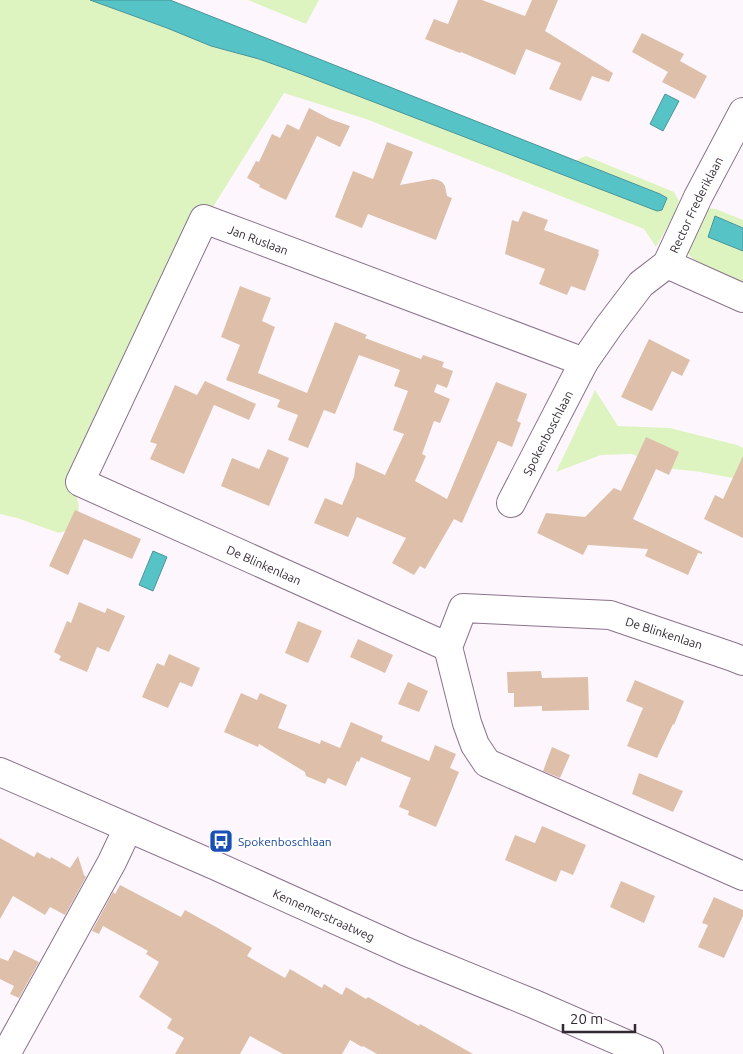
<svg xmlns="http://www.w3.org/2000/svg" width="743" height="1054" font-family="Ubuntu,sans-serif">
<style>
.green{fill:#ddf4c0}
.water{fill:#56c3c7;stroke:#4b949a}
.building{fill:#dec0aa}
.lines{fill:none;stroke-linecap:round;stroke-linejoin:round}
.minor-casing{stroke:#8b738c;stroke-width:30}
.major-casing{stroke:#8b738c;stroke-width:30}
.minor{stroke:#fff;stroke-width:28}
.major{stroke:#fff;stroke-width:28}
.labels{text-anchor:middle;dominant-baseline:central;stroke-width:4;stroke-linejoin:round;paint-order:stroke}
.street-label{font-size:12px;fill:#322832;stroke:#fff}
.transit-label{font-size:12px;fill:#164399;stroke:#fff;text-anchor:start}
</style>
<rect width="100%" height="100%" fill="#fdf7fd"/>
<path class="green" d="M0 0H90L167 28 211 46 259 59 667 198 660 194 575 161 586 156 674 192 679 201 674 215 656 247 644 229 366 119 284 93 213 207 196 216 72 486C81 507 81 508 72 529L59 533 17 518 0 514Z
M248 0H319L306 24Z
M708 208 716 209 743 220V228L715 217 708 236 743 251V286L698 265 687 252Z
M595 390 618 426 670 428 737 445 743 448V480L701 472 665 468 632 454 601 455 556 472Z"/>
<path class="water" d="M90 0H170L660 194 667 198 662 210 657 211 301 74 259 59 211 46 167 28Z
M665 94 679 101 663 131 650 124Z
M715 216 743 228V251L708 237Z
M153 551 167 557 153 591 139 585Z"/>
<path class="building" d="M458 0H482L525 16 532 0H558L545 31 613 73 609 82 592 76 581 101 549 89 561 63 526 49 515 75 461 52 460 53 425 39 434 19 448 24Z
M642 33 684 54 680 61 707 76 695 99 662 82 668 72 632 52Z
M309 108 330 119 350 126 340 147 317 136 286 200 259 187 260 185 247 178 256 161 259 162 272 134 280 138 287 124 299 130Z
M387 142 413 152 400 185 433 179 438 180 442 182 445 186 447 196 452 198 436 240 368 214 362 228 335 217 353 171 373 179Z
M523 211 548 220 544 230 599 250 598 253 599 254 585 291 571 286 567 295 539 284 545 269 505 254 512 220 518 222Z
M240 286 271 298 262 321 275 327 258 373 307 393 335 322 367 335 365 338 421 359 423 355 444 362 442 367 453 371 447 388 437 384 434 392 450 399 440 423 434 421 422 454 426 456 415 481 447 499 496 382 527 394 517 421 521 423 512 447 498 441 462 523 454 519 425 569 420 566 414 575 392 563 406 538 357 517 348 537 314 523 325 498 342 505 354 477 356 462 385 475 404 434 393 430 408 391 394 386 400 370 359 355 335 414 324 410 308 448 288 440 298 415 277 407 280 400 226 380 240 345 221 337Z
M649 339 690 360 682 376 672 371 652 411 621 397Z
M205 381 256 404 249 420 214 405 184 474 150 459 157 444 150 442 175 385 197 395Z
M646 437 679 452 669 475 656 469 633 519 702 552V554L698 553 688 575 645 556 648 549 588 545 583 555 537 533 546 513 585 517 614 488 621 491Z
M268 449 289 458 269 506 221 486 232 458 259 469Z
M743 456V538L704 519 715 495 723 499Z
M75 510 141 539 132 559 84 539 68 575 49 566Z
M79 602 105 613 107 608 125 616 109 652 97 647 87 672 59 660 61 656 54 652 67 621 71 623Z
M298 621 322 631 308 663 285 653Z
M358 639 393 655 385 673 350 657Z
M169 654 200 668 192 687 180 682 168 708 142 697 157 663 164 666Z
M541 671 542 678 588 677 589 710 542 711V706L514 707V693H508L507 672Z
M635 680 684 701 674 725 673 724 657 758 627 746 643 708 626 701Z
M408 682 428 691 419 712 398 704Z
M241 693 257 700 260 693 287 705 278 728 320 744 321 740 340 748 351 722 383 736 381 741 429 761 435 745 456 754 450 768 459 772 436 827 408 815 409 811 399 807 411 778 361 757 359 762 357 761 346 786 328 778 325 784 306 776 305 772 259 744 258 747 224 732Z
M552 747 570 755 560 778 543 771Z
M639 773 683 791 673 812 632 794Z
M542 826 586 845 573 875 561 870 556 882 505 860 515 835 535 843Z
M0 838 34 857 37 852 50 859 51 857 70 868 78 856 84 875 86 877 65 915 50 907 45 915 13 896 0 919Z
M621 881 655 896 644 923 610 907Z
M120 885 181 917 185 910 218 928 252 948 247 956 285 978 290 969 322 988 324 984 342 995 346 987 366 999 368 997 419 1026 420 1024 473 1054H377L363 1046 362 1047 350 1040 342 1054H283L250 1036 240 1054H175L184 1038 167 1028 172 1019 139 997 159 962 146 954 148 951 103 926 99 934 92 931 113 892 115 894Z
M714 897 743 910V916L724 958 698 947 708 925 702 923Z
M14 950 39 962 19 998 10 994 14 986 0 979V958L8 961Z"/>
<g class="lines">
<g class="minor-casing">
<g id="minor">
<path d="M667 264 743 298"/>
<path id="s1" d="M511 503 584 362 609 326 641 284 667 264 698 197 743 112"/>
<path id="s2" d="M448 647 80 482 204 219 584 362"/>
<path d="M743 661 733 657 610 615 463 608 448 647 467 723 475 745 487 763 743 876"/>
<path d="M6 1054 112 862 128 828"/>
</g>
</g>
<g class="major-casing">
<g id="major">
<path id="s3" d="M0 772 214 865 407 952 534 1004 649 1054"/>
</g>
</g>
<use href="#minor" class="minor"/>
<use href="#major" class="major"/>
</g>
<defs>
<g id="bus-square" transform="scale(1.25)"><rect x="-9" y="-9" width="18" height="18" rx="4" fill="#1a4fb4" stroke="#fff"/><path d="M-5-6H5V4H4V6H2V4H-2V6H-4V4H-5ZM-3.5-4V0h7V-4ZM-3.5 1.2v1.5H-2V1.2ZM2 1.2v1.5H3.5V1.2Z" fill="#fff"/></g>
</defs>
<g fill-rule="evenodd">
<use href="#bus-square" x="221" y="841"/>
</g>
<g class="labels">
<g class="street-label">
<text stroke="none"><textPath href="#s1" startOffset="354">Rector Frederiklaan</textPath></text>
<text stroke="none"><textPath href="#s2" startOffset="752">Jan Ruslaan</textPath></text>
<text stroke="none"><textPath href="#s1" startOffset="79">Spokenboschlaan</textPath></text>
<text transform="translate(264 565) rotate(24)">De Blinkenlaan</text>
<text transform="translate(664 633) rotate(18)">De Blinkenlaan</text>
<text stroke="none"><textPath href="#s3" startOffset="354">Kennemerstraatweg</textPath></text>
</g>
<g class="transit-label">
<text x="238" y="841">Spokenboschlaan</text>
</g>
</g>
<path d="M563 1024v8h72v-8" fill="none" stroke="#322832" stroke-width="2.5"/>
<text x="570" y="1024" font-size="15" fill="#322832" stroke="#ffffff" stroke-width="4" paint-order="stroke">20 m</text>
</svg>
